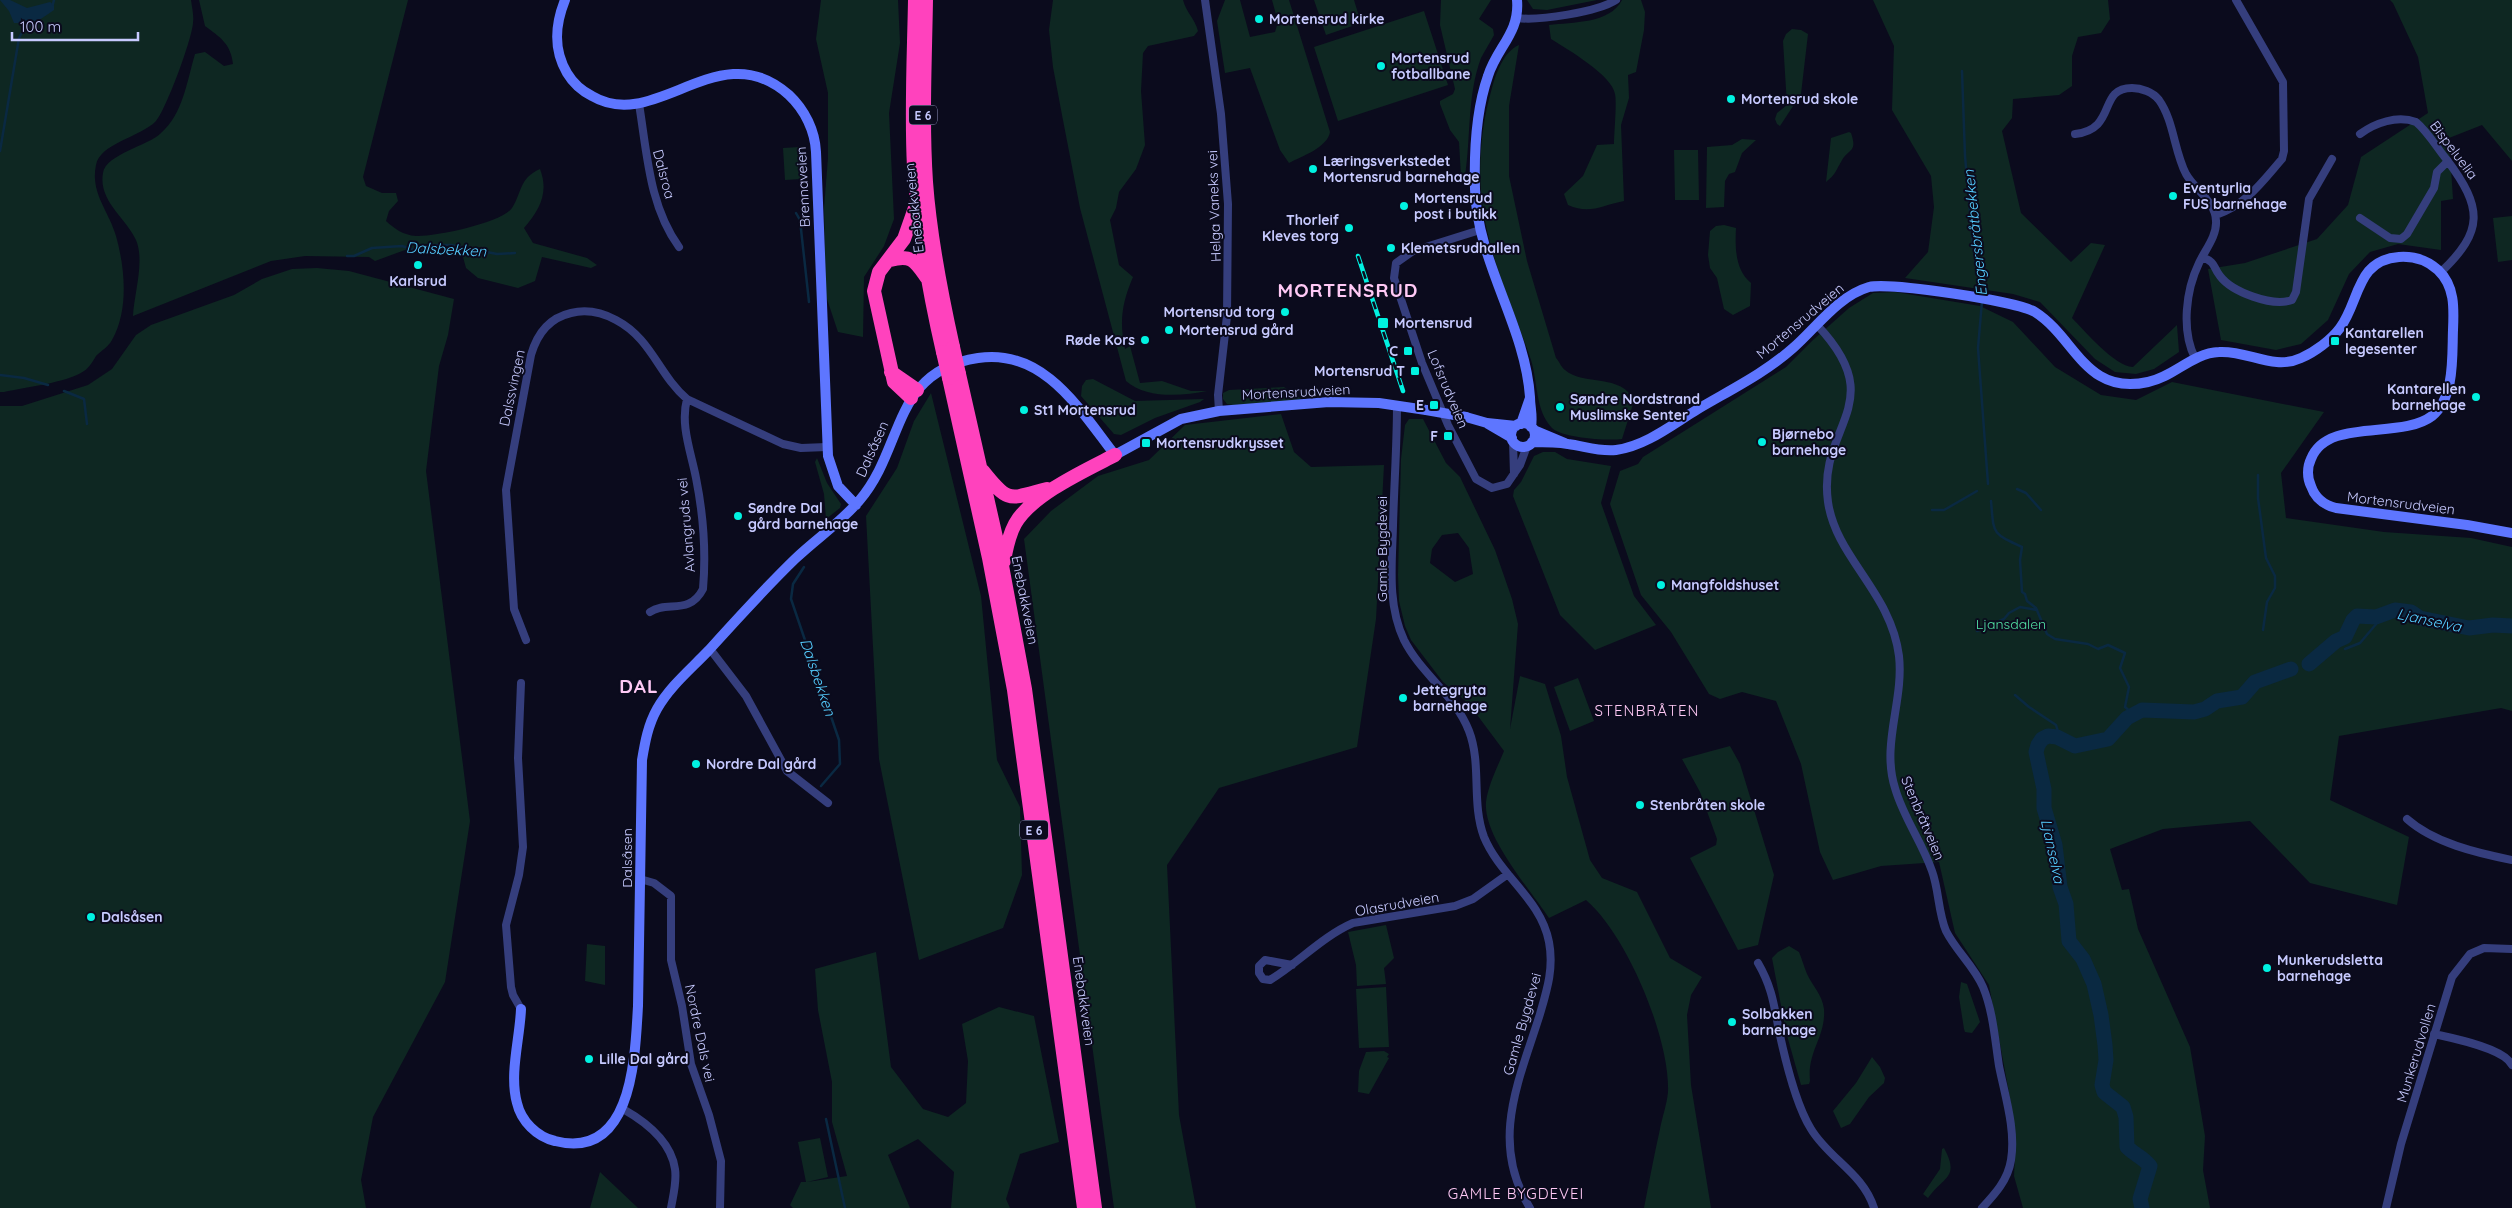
<svg xmlns="http://www.w3.org/2000/svg" width="2512" height="1208" font-family="Quicksand,sans-serif">
<style>
.green{fill:#0e2722;fill-rule:evenodd}
.water{fill:#0a2942}
.lines{fill:none;stroke-linecap:round;stroke-linejoin:round}
.stream{stroke:#0a2942;stroke-width:2.5}
.river{stroke:#0a2942;stroke-width:15}
.street{stroke:#353e7d;stroke-width:8}
.secondary{stroke:#5e76ff;stroke-width:10}
.highway{stroke:#ff42bd;stroke-width:14}
.rail-casing{stroke:#00f2e1;stroke-width:4.5}
.rail{stroke:#0b0b1d;stroke-width:2.5;stroke-dasharray:8;stroke-linecap:butt}
.secondary-bridge{stroke:#5e76ff;stroke-width:10}
.highway-bridge{stroke:#ff42bd;stroke-width:14}
.poi-dot{fill:#00f2e1;stroke:#0b0b1d;stroke-width:2}
.labels{text-anchor:middle;dominant-baseline:central;stroke-width:4;stroke-linejoin:round;paint-order:stroke}
.shield{fill:#0b0b1d;stroke:#8f91bb;stroke-width:1}
.shield-label{font-size:12px;font-weight:bold;fill:#c7caff}
.poi-label{font-size:14px;font-weight:bold;fill:#c7caff;stroke:#0b0b1d;text-anchor:start}
.street-label{font-size:14px;fill:#c7caff;stroke:#0b0b1d}
.park-label{font-size:14px;fill:#52e0a4;stroke:#0b0b1d}
.water-label{font-size:15px;font-style:italic;fill:#55cdff;stroke:#0b0b1d}
.neighbourhood-label{font-size:15px;letter-spacing:1px;fill:#ffc9f5;stroke:#0b0b1d}
.district-label{font-size:19px;font-weight:bold;letter-spacing:1px;fill:#ffc9f5;stroke:#0b0b1d}
</style>
<rect width="100%" height="100%" fill="#0b0b1d"/>
<path class="green" d="M0 0H191C192 8 194 15 193 23 192 39 166 110 156 121 141 137 100 143 96 165 90 193 109 211 116 236 125 268 129 310 112 340 109 346 101 351 96 356 93 361 89 368 84 371 66 383 26 387 4 392H0Z
M199 0H408L363 177 366 186 382 193H396L398 201 389 211 386 221C395 229 403 235 416 236 434 237 502 223 512 208 522 193 519 178 540 169 549 192 540 210 524 228L533 243 587 258 597 265 591 268 542 257 535 281 518 288 478 278 466 268 463 257 464 250C457 248 446 243 440 244 427 246 419 256 405 250L375 261 369 257 305 256 271 261 133 316C134 294 145 261 136 240 126 218 98 201 103 173 106 154 148 146 161 133 183 114 187 81 195 54L205 52 224 66 233 64C231 44 220 37 205 26Z
M821 0H898L900 43 889 113 894 219 884 246 864 277 863 337 838 332 826 296 824 208 828 158V93L816 39Z
M1053 0H1183C1186 12 1195 19 1198 31L1194 36 1148 46 1143 53 1141 91 1145 145 1136 169 1119 192 1116 208 1110 220 1119 265 1133 277C1122 303 1119 321 1125 349L1130 346 1140 383 1162 381 1191 391H1207C1182 396 1146 399 1126 381L1080 208 1062 115 1053 67 1049 30Z
M1225 0H1240L1250 37 1275 32 1278 22 1272 0H1289L1330 132C1327 148 1302 156 1289 163L1280 150 1250 68 1225 73 1217 21Z
M1314 0H1354L1361 23 1326 35Z
M1441 0H1491L1479 19 1493 29 1494 35C1490 43 1485 50 1481 58 1467 95 1471 138 1465 176H1461L1459 142 1450 130 1440 104V101L1453 94 1455 89 1440 25Z
M1527 0H1597L1547 10 1533 9Z
M1622 0H1641L1645 12 1644 30 1636 72 1628 75 1629 98 1621 125 1624 201C1602 205 1590 215 1568 205L1564 194 1583 176 1597 145 1614 144C1614 133 1617 103 1615 94 1612 75 1567 49 1551 39L1549 25C1572 22 1610 24 1622 0Z
M1873 0H2108L2110 19 2101 33 2078 37 2072 56V86L2059 95 2013 99 2012 118 2002 131 2021 213 2071 262 2091 243 2105 245 2072 318C2085 331 2114 366 2133 367L2177 325 2179 352 2154 369 2136 374 2115 372 2095 359 2040 302 2013 294 1905 278 1928 252 1934 207 1931 176 1892 110 1894 46Z
M2390 0H2512V161L2482 125 2449 138 2453 199 2441 201V250L2398 244 2370 252 2349 274 2328 320 2301 344 2276 350 2221 340 2208 269 2245 263 2317 239 2348 205 2361 157 2428 113 2418 57 2393 3Z
M1424 11 1448 85 1338 121 1314 47Z
M1792 29 1801 30 1808 34 1801 94 1780 126 1777 124 1775 119 1777 113 1787 105 1783 41 1786 34Z
M1519 45 1509 106V176L1527 261 1556 358C1559 361 1561 367 1565 370 1583 386 1622 373 1634 401L1622 439C1608 441 1562 438 1552 428 1535 410 1538 382 1531 360 1514 310 1490 260 1483 208 1477 170 1481 125 1492 88 1496 73 1504 51 1519 45Z
M1849 132 1851 133C1858 153 1848 148 1841 162 1835 172 1836 174 1826 182L1831 138Z
M1742 139 1756 140 1742 153 1735 172 1729 174 1725 181 1724 207 1706 208 1707 147 1732 145Z
M800 147 801 179 785 180 783 148Z
M1674 150H1698L1699 200H1675Z
M2512 216V260L2498 262 2493 218Z
M1724 225 1736 228C1735 247 1735 270 1751 283L1750 306 1733 315 1724 309 1717 278 1710 268 1708 255 1710 231 1716 226Z
M317 268 349 271 454 299 448 335 439 366 426 471 470 821 445 982 373 1117 361 1180 366 1208H0V406H22L88 385 112 369 136 335 151 325 234 295 262 279 292 269Z
M1895 292 1980 306 2013 322 2055 367 2101 395 2136 400 2172 382 2324 412 2281 473 2286 518 2384 532 2471 538 2512 547V711L2501 708 2339 736 2330 800 2409 837 2397 905 2310 883 2250 821 2163 829 2110 849 2122 890 2129 889 2138 929 2190 1047 2205 1136 2203 1170 2210 1208H2023L2014 1176 2016 1137 2008 1087 1989 985 1955 933 1939 862 1881 866 1833 880 1820 852 1801 764 1776 701 1742 692 1720 699 1709 694 1671 632 1641 595 1610 504 1620 471 1638 464 1643 457 1786 367 1813 340 1849 308 1873 293Z
M1093 379 1135 401 1204 399 1200 402 1155 418 1121 435 1114 434 1081 396 1082 386 1086 380Z
M1284 387 1304 401 1233 405 1227 404 1223 399V393L1229 390Z
M931 393 981 596 997 760 1020 807 1022 875 1003 928 919 960 879 759 866 516 897 468 914 421Z
M1281 414 1294 452 1311 467 1384 465 1376 619 1357 747 1219 788 1167 865 1179 1115 1196 1208H1114L1024 539 1051 511 1098 476 1149 460 1185 425Z
M1409 419H1423L1446 463 1460 477 1495 550 1512 599 1518 624 1510 729 1520 676 1545 684 1561 736 1567 777 1590 860 1602 878 1637 892 1670 958 1702 977 1691 995 1687 1015 1691 1085 1711 1208H1644C1649 1182 1654 1156 1660 1129 1662 1118 1667 1104 1668 1092 1670 1038 1627 935 1586 900L1549 918C1530 889 1483 837 1486 802 1488 785 1498 766 1504 751L1469 704 1443 682 1411 640 1405 626 1399 601 1398 575 1401 459 1405 425ZM1458 533 1469 548 1473 574 1455 582 1430 563 1432 549 1442 535Z
M1543 452H1555L1567 459 1611 466 1601 503 1634 596 1656 625 1595 650 1560 615 1513 496 1514 490 1521 482 1534 456Z
M817 458 827 483 841 504 840 508 826 519 824 494 815 462Z
M1578 678 1594 721 1570 731 1554 687Z
M1730 746 1740 764 1774 875 1758 945 1738 950 1690 858 1716 845 1717 839 1700 792 1682 759Z
M1386 925 1394 958 1384 968 1386 984 1357 986 1356 965 1348 932Z
M587 944 605 946V985L585 981Z
M1789 946 1799 952C1802 959 1804 967 1807 974 1813 987 1822 994 1824 1009 1826 1037 1807 1051 1810 1081L1809 1084 1801 1085 1786 1032 1772 958 1778 952Z
M876 952 891 1067 923 1109 948 1117 966 1103 968 1061 962 1024 999 1007 1034 1016 1059 1142 1020 1154 1006 1199 1010 1208H951L954 1172 918 1139 888 1155 910 1208H793L790 1205 801 1182H806L798 1142 820 1138 828 1177 807 1182 847 1176 832 1122V1082L818 1010 815 969Z
M1961 982 1967 984 1980 1022 1972 1033 1965 1032 1964 1029 1959 997Z
M1386 987 1389 1047 1359 1048 1356 989Z
M1384 1051 1389 1054 1387 1057 1389 1058 1369 1094 1358 1092 1359 1071 1366 1052Z
M1872 1057 1880 1067 1885 1078 1884 1083 1869 1097 1850 1124 1841 1128 1833 1111 1856 1083Z
M1944 1148C1960 1178 1944 1176 1928 1198L1923 1194 1940 1169 1942 1149Z
M600 1172 638 1208H590Z"/>
<path class="water" d="M0 0H10L27 8 50 2 54 5V10L26 29 18 23H14L9 11Z"/>
<g class="lines">
<path class="stream" d="M53 4 54 0
M1962 71 1965 156 1973 245 1982 296
M0 151 19 38 24 29
M796 213 800 220 809 302
M347 256H354L372 248 402 246 418 251 430 245H451L497 254 515 253
M1982 301 1978 348 1988 484
M0 375 24 378 48 385
M64 391 84 399 87 424
M2258 475V498L2266 558 2275 576V588L2267 602 2263 630
M2017 489 2026 493 2041 510
M1991 501C1994 534 1991 533 2022 547L2020 560 2022 592 2025 594 2027 601 2036 608 2047 634 2055 639 2088 644 2098 649 2108 645 2125 653 2120 668 2129 687 2125 707 2133 714
M1932 510H1944L1977 491
M804 567 793 584 791 599 839 740 840 764 821 786
M1977 631 2004 619 2009 613 2020 607 2037 610
M2345 649 2360 643 2383 616
M2015 695 2029 707 2056 725 2060 738
M826 1119 845 1208"/>
<path class="river" d="M2309 664 2336 641 2345 637 2353 620 2357 616 2376 617 2395 610 2411 612 2420 618 2469 628 2493 625 2512 626
M2142 1208 2140 1199 2150 1166C2143 1157 2135 1155 2127 1147L2126 1117 2123 1107 2104 1092 2102 1085 2106 1060 2105 1045 2101 1015 2094 984 2083 959 2069 941 2066 904 2060 887 2055 845 2044 808V789L2036 752 2038 745 2042 739 2048 736 2057 737 2075 746 2108 739 2127 718 2142 710 2194 712 2205 709 2217 701 2242 697 2255 682 2291 669"/>
<path class="street" d="M1205 0 1221 114 1228 204 1227 316 1218 395 1219 411
M1517 18C1538 21 1598 12 1616 0
M639 104C647 152 649 206 679 247
M2075 134C2118 129 2097 88 2132 88 2141 88 2153 92 2159 100 2174 121 2174 151 2186 174 2195 190 2216 202 2216 221 2217 236 2205 250 2199 263 2186 290 2181 330 2195 358
M2360 134C2375 123 2397 115 2416 122 2428 132 2437 148 2447 160 2483 208 2484 231 2441 272
M2216 215C2246 205 2262 182 2282 159L2284 151 2283 82 2236 0
M2360 218 2390 238 2401 239 2407 234 2434 188 2437 172 2448 161
M1480 230 1413 251 1396 263 1394 278 1422 363 1448 425 1476 479 1492 488 1507 484 1520 465 1527 446
M2202 257C2217 263 2212 266 2220 276 2232 292 2272 307 2292 300L2296 292 2309 199 2332 159
M1817 325C1892 404 1817 425 1828 502 1836 558 1891 592 1899 656 1904 701 1881 744 1895 788 1903 817 1922 842 1932 871 1939 890 1938 912 1946 931 1956 951 1974 966 1983 987 1993 1011 1995 1040 1999 1066 2005 1096 2016 1130 2011 1160 2008 1180 1995 1194 1982 1208
M1397 405C1397 445 1394 486 1393 526 1392 564 1387 604 1404 640 1421 674 1456 696 1469 731 1482 765 1471 802 1484 837 1500 876 1541 899 1549 942 1554 968 1547 990 1540 1014 1519 1081 1489 1142 1530 1208
M1513 441 1514 474
M650 612C667 600 689 616 703 589 706 554 703 513 696 478 691 452 680 425 687 399
M526 640 514 609 506 490 531 355C537 334 549 318 571 313 587 309 601 312 616 320 652 339 658 374 687 399L783 444 801 448 827 447
M710 649 746 696 787 771 828 803
M521 683 518 758 523 847 519 875 506 925 511 987 513 995 521 1009
M2407 819C2434 843 2477 853 2512 860
M640 879 654 883 671 896V960L682 1006 691 1064 709 1115 721 1161 720 1208
M1758 963C1772 987 1774 1005 1779 1031 1785 1059 1796 1105 1811 1129 1829 1159 1863 1173 1874 1208
M1292 965 1265 960 1259 966V973L1263 979 1270 980C1298 963 1323 936 1353 923L1455 906 1473 899 1508 874
M2434 1034C2452 1038 2504 1048 2512 1065
M623 1109C646 1122 671 1141 675 1169 677 1182 673 1196 671 1208
M2386 1208 2401 1144 2452 977 2470 954 2484 948 2512 949"/>
<path class="secondary" d="M565 0C555 25 553 49 567 73 573 83 582 91 592 96 656 134 719 32 789 95 805 110 815 131 816 152L828 456 838 486 856 505
M1517 0C1520 33 1497 47 1488 76 1476 110 1474 153 1475 189 1477 262 1525 325 1530 397 1530 408 1533 415 1531 427
M1466 417 1487 423 1516 426
M1511 435a12 12 0 1 1 24 0a12 12 0 1 1-24 0Z
M1488 424 1512 438
M1521 424 1530 398
M1534 430 1565 443
M1532 442C1544 442 1556 442 1568 444 1584 446 1599 452 1616 450 1646 446 1673 424 1698 409 1730 390 1765 373 1793 348 1816 328 1838 296 1869 287 1890 282 2017 301 2035 312 2076 338 2085 396 2148 382 2174 377 2192 353 2219 352 2248 350 2273 371 2301 358 2315 352 2331 340 2340 328 2360 301 2356 260 2399 257 2414 256 2428 261 2438 270 2455 286 2454 308 2453 330 2452 356 2455 398 2432 416 2401 440 2327 417 2311 459 2307 467 2307 478 2311 486 2315 498 2324 505 2336 508L2467 525 2512 533
M521 1009C520 1038 509 1074 517 1103 521 1121 537 1137 555 1141 633 1161 635 1056 638 1006L642 760C645 742 648 725 657 709 670 686 691 669 709 650 737 619 765 588 795 559 816 539 840 523 859 501 905 448 891 371 978 358 1044 348 1080 410 1115 455L1181 419 1219 411 1329 402 1379 403 1426 410"/>
<path class="highway" d="M915 0C914 56 911 112 914 167 918 229 929 291 943 352
M926 0C925 61 922 121 926 182 930 238 941 293 953 347
M890 260C912 254 915 261 927 278
M891 372 917 390
M959 374 1000 555 1025 689 1095 1208
M949 378 989 558 1014 690 1084 1208
M911 398 894 382 874 291 879 272 904 239 916 205
M983 471C1009 504 1009 499 1047 489
M1004 561C1006 549 1009 535 1015 524 1031 495 1086 470 1115 455"/>
<g class="rail-casing">
<path id="rail" d="M1358 256 1403 391"/>
</g>
<use href="#rail" class="rail"/>
<path class="secondary-bridge" d="M1426 410 1466 417"/>
<path class="highway-bridge" d="M953 347 959 374
M943 352 949 378"/>
</g>
<g class="poi-dot">
<circle cx="1259" cy="19" r="5"/>
<circle cx="1381" cy="66" r="5"/>
<circle cx="1731" cy="99" r="5"/>
<circle cx="1313" cy="169" r="5"/>
<circle cx="2173" cy="196" r="5"/>
<circle cx="1404" cy="206" r="5"/>
<circle cx="1349" cy="228" r="5"/>
<circle cx="1391" cy="248" r="5"/>
<circle cx="418" cy="265" r="5"/>
<circle cx="1285" cy="312" r="5"/>
<rect x="1377" y="317" width="12" height="12" rx="2.5"/>
<circle cx="1169" cy="330" r="5"/>
<circle cx="1145" cy="340" r="5"/>
<rect x="2330" y="336" width="10" height="10" rx="2.5"/>
<rect x="1403" y="346" width="10" height="10" rx="2.5"/>
<rect x="1410" y="366" width="10" height="10" rx="2.5"/>
<circle cx="2476" cy="397" r="5"/>
<rect x="1429" y="400" width="10" height="10" rx="2.5"/>
<circle cx="1560" cy="407" r="5"/>
<circle cx="1024" cy="410" r="5"/>
<rect x="1443" y="431" width="10" height="10" rx="2.5"/>
<circle cx="1762" cy="442" r="5"/>
<rect x="1141" y="438" width="10" height="10" rx="2.5"/>
<circle cx="738" cy="516" r="5"/>
<circle cx="1661" cy="585" r="5"/>
<circle cx="1403" cy="698" r="5"/>
<circle cx="696" cy="764" r="5"/>
<circle cx="1640" cy="805" r="5"/>
<circle cx="91" cy="917" r="5"/>
<circle cx="2267" cy="968" r="5"/>
<circle cx="1732" cy="1022" r="5"/>
<circle cx="589" cy="1059" r="5"/>
</g>
<g class="labels">
<g class="shield">
<rect x="909" y="105.5" width="28" height="19" rx="4"/>
<rect x="1020" y="820.5" width="28" height="19" rx="4"/>
</g>
<g class="shield-label">
<text x="923" y="115">E 6</text>
<text x="1034" y="830">E 6</text>
</g>
<g class="poi-label">
<text x="1269" y="19">Mortensrud kirke</text>
<text x="1391" y="58">Mortensrud<tspan x="1391" dy="16">fotballbane</tspan></text>
<text x="1741" y="99">Mortensrud skole</text>
<text x="1323" y="161">Læringsverkstedet<tspan x="1323" dy="16">Mortensrud barnehage</tspan></text>
<text x="2183" y="188">Eventyrlia<tspan x="2183" dy="16">FUS barnehage</tspan></text>
<text x="1414" y="198">Mortensrud<tspan x="1414" dy="16">post i butikk</tspan></text>
<text x="1339" y="220" text-anchor="end">Thorleif<tspan x="1339" dy="16">Kleves torg</tspan></text>
<text x="1401" y="248">Klemetsrudhallen</text>
<text x="418" y="281" text-anchor="middle">Karlsrud</text>
<text x="1275" y="312" text-anchor="end">Mortensrud torg</text>
<text x="1394" y="323">Mortensrud</text>
<text x="1179" y="330">Mortensrud gård</text>
<text x="2345" y="333">Kantarellen<tspan x="2345" dy="16">legesenter</tspan></text>
<text x="1135" y="340" text-anchor="end">Røde Kors</text>
<text x="1398" y="351" text-anchor="end">C</text>
<text x="1405" y="371" text-anchor="end">Mortensrud T</text>
<text x="2466" y="389" text-anchor="end">Kantarellen<tspan x="2466" dy="16">barnehage</tspan></text>
<text x="1570" y="399">Søndre Nordstrand<tspan x="1570" dy="16">Muslimske Senter</tspan></text>
<text x="1424" y="405" text-anchor="end">E</text>
<text x="1034" y="410">St1 Mortensrud</text>
<text x="1772" y="434">Bjørnebo<tspan x="1772" dy="16">barnehage</tspan></text>
<text x="1438" y="436" text-anchor="end">F</text>
<text x="1156" y="443">Mortensrudkrysset</text>
<text x="748" y="508">Søndre Dal<tspan x="748" dy="16">gård barnehage</tspan></text>
<text x="1671" y="585">Mangfoldshuset</text>
<text x="1413" y="690">Jettegryta<tspan x="1413" dy="16">barnehage</tspan></text>
<text x="706" y="764">Nordre Dal gård</text>
<text x="1650" y="805">Stenbråten skole</text>
<text x="101" y="917">Dalsåsen</text>
<text x="2277" y="960">Munkerudsletta<tspan x="2277" dy="16">barnehage</tspan></text>
<text x="1742" y="1014">Solbakken<tspan x="1742" dy="16">barnehage</tspan></text>
<text x="599" y="1059">Lille Dal gård</text>
</g>
<g class="street-label">
<text transform="translate(2454 150) rotate(53)">Bispeluelia</text>
<text transform="translate(664 174) rotate(75)">Dalsroa</text>
<text transform="translate(803 187) rotate(-93)">Brennaveien</text>
<text transform="translate(1214 206) rotate(-92)">Helga Vaneks vei</text>
<text transform="translate(914 208) rotate(-96)">Enebakkveien</text>
<text transform="translate(1800 321) rotate(-40)">Mortensrudveien</text>
<text transform="translate(512 388) rotate(-78)">Dalssvingen</text>
<text transform="translate(1448 389) rotate(67)">Lofsrudveien</text>
<text transform="translate(1296 392) rotate(-3)">Mortensrudveien</text>
<text transform="translate(872 449) rotate(-66)">Dalsåsen</text>
<text transform="translate(2401 503) rotate(7)">Mortensrudveien</text>
<text transform="translate(686 525) rotate(-95)">Avlangruds vei</text>
<text transform="translate(1382 549) rotate(-90)">Gamle Bygdevei</text>
<text transform="translate(1025 600) rotate(79)">Enebakkveien</text>
<text transform="translate(1923 818) rotate(67)">Stenbråtveien</text>
<text transform="translate(627 858) rotate(-90)">Dalsåsen</text>
<text transform="translate(1397 904) rotate(-10)">Olasrudveien</text>
<text transform="translate(1084 1001) rotate(82)">Enebakkveien</text>
<text transform="translate(1522 1024) rotate(-74)">Gamle Bygdevei</text>
<text transform="translate(700 1033) rotate(78)">Nordre Dals vei</text>
<text transform="translate(2416 1053) rotate(-73)">Munkerudvollen</text>
</g>
<g class="park-label">
<text x="2011" y="624">Ljansdalen</text>
</g>
<g class="water-label">
<text transform="translate(1975 233) rotate(-96)">Engersbråtbekken</text>
<text transform="translate(446 249) rotate(3)">Dalsbekken</text>
<text transform="translate(2429 620) rotate(12)">Ljanselva</text>
<text transform="translate(818 677) rotate(71)">Dalsbekken</text>
<text transform="translate(2053 851) rotate(78)">Ljanselva</text>
</g>
<g class="neighbourhood-label">
<text x="1647" y="710">STENBRÅTEN</text>
<text x="1516" y="1193">GAMLE BYGDEVEI</text>
</g>
<g class="district-label">
<text x="1348" y="290">MORTENSRUD</text>
<text x="639" y="686">DAL</text>
</g>
</g>
<path d="M12 32v8h126v-8" fill="none" stroke="#c7caff" stroke-width="2.5"/>
<text x="20" y="32" font-size="15" fill="#c7caff" stroke="#0b0b1d" stroke-width="4" paint-order="stroke">100 m</text>
</svg>
